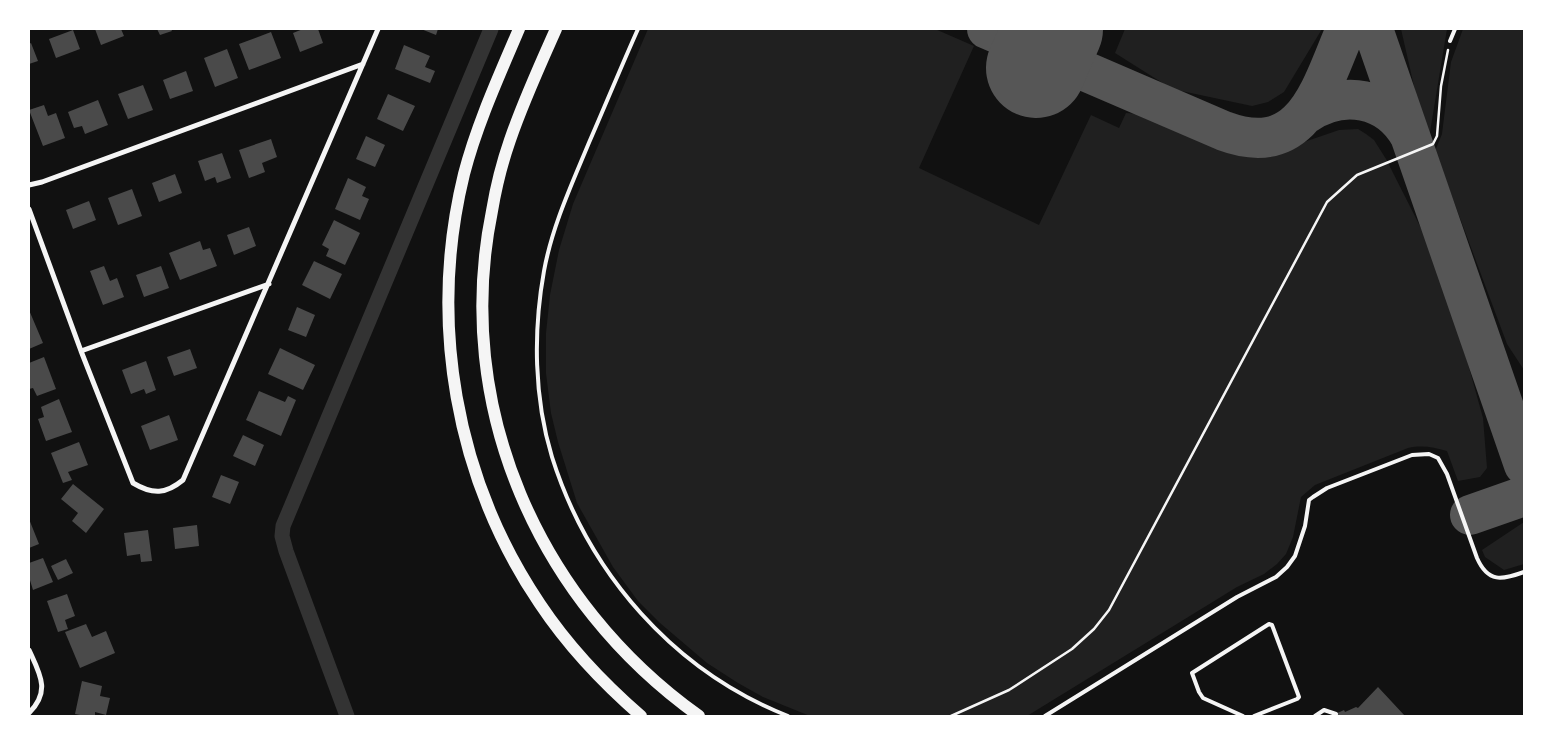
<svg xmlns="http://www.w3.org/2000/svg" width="1553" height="745" font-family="'IBM Plex Sans',sans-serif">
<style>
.green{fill:#202020}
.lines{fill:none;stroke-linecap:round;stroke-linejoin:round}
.canal{stroke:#333;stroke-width:15}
.taxiway{stroke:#565656;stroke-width:40}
.runway{stroke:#565656;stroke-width:100}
.building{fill:#4a4a4a}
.path{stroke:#f5f5f5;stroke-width:2.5}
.service{stroke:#f5f5f5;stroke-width:4}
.minor{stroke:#f5f5f5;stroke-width:5}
.primary{stroke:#f5f5f5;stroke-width:12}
</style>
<rect width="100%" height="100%" fill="#111"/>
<path class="green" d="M648 29H935L974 46 919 168 1039 225 1091 115 1119 128 1126 113 1140 114 1226 150 1247 154 1272 153 1339 130 1358 129 1366 134 1374 140 1386 159 1431 248 1468 364 1483 418 1487 468 1480 477 1458 481 1447 451C1433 447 1422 445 1408 448L1315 485 1301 497 1293 537 1286 554 1277 564 1264 574 1237 587 1027 716H810L763 697 738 683 707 663 660 623 638 601 613 567 577 503 558 442 551 413 546 373V333L550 295 559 250 573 204Z
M1125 29H1322L1284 92 1268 102 1252 106 1172 89 1115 53Z
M1401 29H1447L1429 138 1419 108Z
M1463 29H1524V370L1507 344 1435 151 1442 134 1451 62Z
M1524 522V564L1504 570 1485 557 1482 550Z"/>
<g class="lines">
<path class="canal" d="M347 716 286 551 282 536 283 526 491 29"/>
<path class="taxiway" d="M987 29 1224 131C1305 161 1321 86 1346 29
M1373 29 1524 465
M1306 114C1343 89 1388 97 1410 136
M1470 515 1524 496"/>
<path class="runway" d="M1036 68 1053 29"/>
</g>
<path class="building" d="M95 29H121L124 36 101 45Z
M157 29H171L172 31 160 35Z
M303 29H318L323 43 300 52 293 33Z
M421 29H438L436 35Z
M73 30 80 49 56 58 49 39Z
M271 32 281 58 249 70 239 44Z
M31 43 38 61 29 64V44Z
M404 45 430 56 425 67 435 71 430 83 395 69Z
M227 49 238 78 215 87 204 58Z
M186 71 193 91 170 99 163 80Z
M143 85 153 110 128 119 118 94Z
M388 94 415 106 403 131 377 119Z
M98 100 108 125 85 134 82 126 74 128 68 112Z
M44 105 48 116 56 113 65 138 43 146 29 110Z
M366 136 385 145 375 167 356 159Z
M271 139 277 157 262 163 265 172 249 178 239 150Z
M222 153 231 178 217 183 215 177 205 181 198 161Z
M175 174 182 193 159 202 152 183Z
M348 178 366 187 362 196 369 199 360 220 335 209Z
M132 189 142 216 118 225 108 198Z
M89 201 96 220 73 229 66 210Z
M334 220 360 233 345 265 326 256 329 249 322 245Z
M249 227 256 246 234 255 227 235Z
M200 241 203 250 210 248 217 266 180 280 169 253Z
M314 261 342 274 330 299 302 285Z
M104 266 110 281 117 278 124 297 103 305 90 271Z
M161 266 169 288 144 297 136 275Z
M297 307 315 315 306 337 288 330Z
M29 310 43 343 29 349Z
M280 348 315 365 303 390 268 374Z
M190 349 197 368 174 376 167 357Z
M44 357 56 389 37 396 33 388 29 389V363Z
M146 361 156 390 146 394 144 389 131 394 122 370Z
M259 391 285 402 288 396 296 400 281 436 246 420Z
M59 399 72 432 46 441 38 419 44 417 41 407Z
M169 415 178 440 150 450 141 426Z
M243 435 264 445 255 466 233 456Z
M79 442 88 465 68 472 72 480 63 483 51 453Z
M221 475 239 482 230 504 212 497Z
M73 484 104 509 86 533 72 521 78 513 61 499Z
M29 519 39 544 29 548Z
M197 525 199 546 175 549 173 528Z
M148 530 152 561 141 562 140 554 127 556 124 533Z
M43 558 53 582 33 590 29 577V563Z
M66 559 73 573 58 580 51 566Z
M67 594 75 616 65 620 68 629 58 632 47 601Z
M86 624 92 637 106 631 115 653 80 668 65 632Z
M82 681 102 686 100 696 110 698 106 715 95 712V716H85L75 714Z
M1378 687 1405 716H1331L1344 710 1345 712 1356 707 1358 708Z"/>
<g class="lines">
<path class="path" d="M951 716 1009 690 1072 649 1094 629 1109 610 1327 202 1357 175 1433 144 1437 136 1441 86 1448 50"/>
<path class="service" d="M638 29C621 67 605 106 588 145 571 186 552 227 544 271 533 332 534 398 552 457 589 574 674 671 788 716
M1450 41 1455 29
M1045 716 1237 597 1276 577 1287 567 1295 556 1305 526 1309 500 1313 497 1327 488 1412 455 1429 454 1438 458 1447 474 1477 558C1488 583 1502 580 1524 572
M1243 716 1203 698 1199 692 1192 673 1269 624 1272 625 1299 697 1297 699 1254 716
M1315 716 1324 710 1336 714"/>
<path class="minor" d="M29 185 42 182 363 64
M29 209 81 351 133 483C153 495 166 494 183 480L378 29
M81 351 269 284
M29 650C40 674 51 691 29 713"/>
<path class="primary" d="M519 29C499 76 477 124 464 174 428 321 455 478 540 604 568 646 603 683 641 716
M556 29C540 65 523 102 510 140 502 163 496 187 492 211 452 407 539 602 699 716"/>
</g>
<rect width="1553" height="745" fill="none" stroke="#ffffff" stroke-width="60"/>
</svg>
